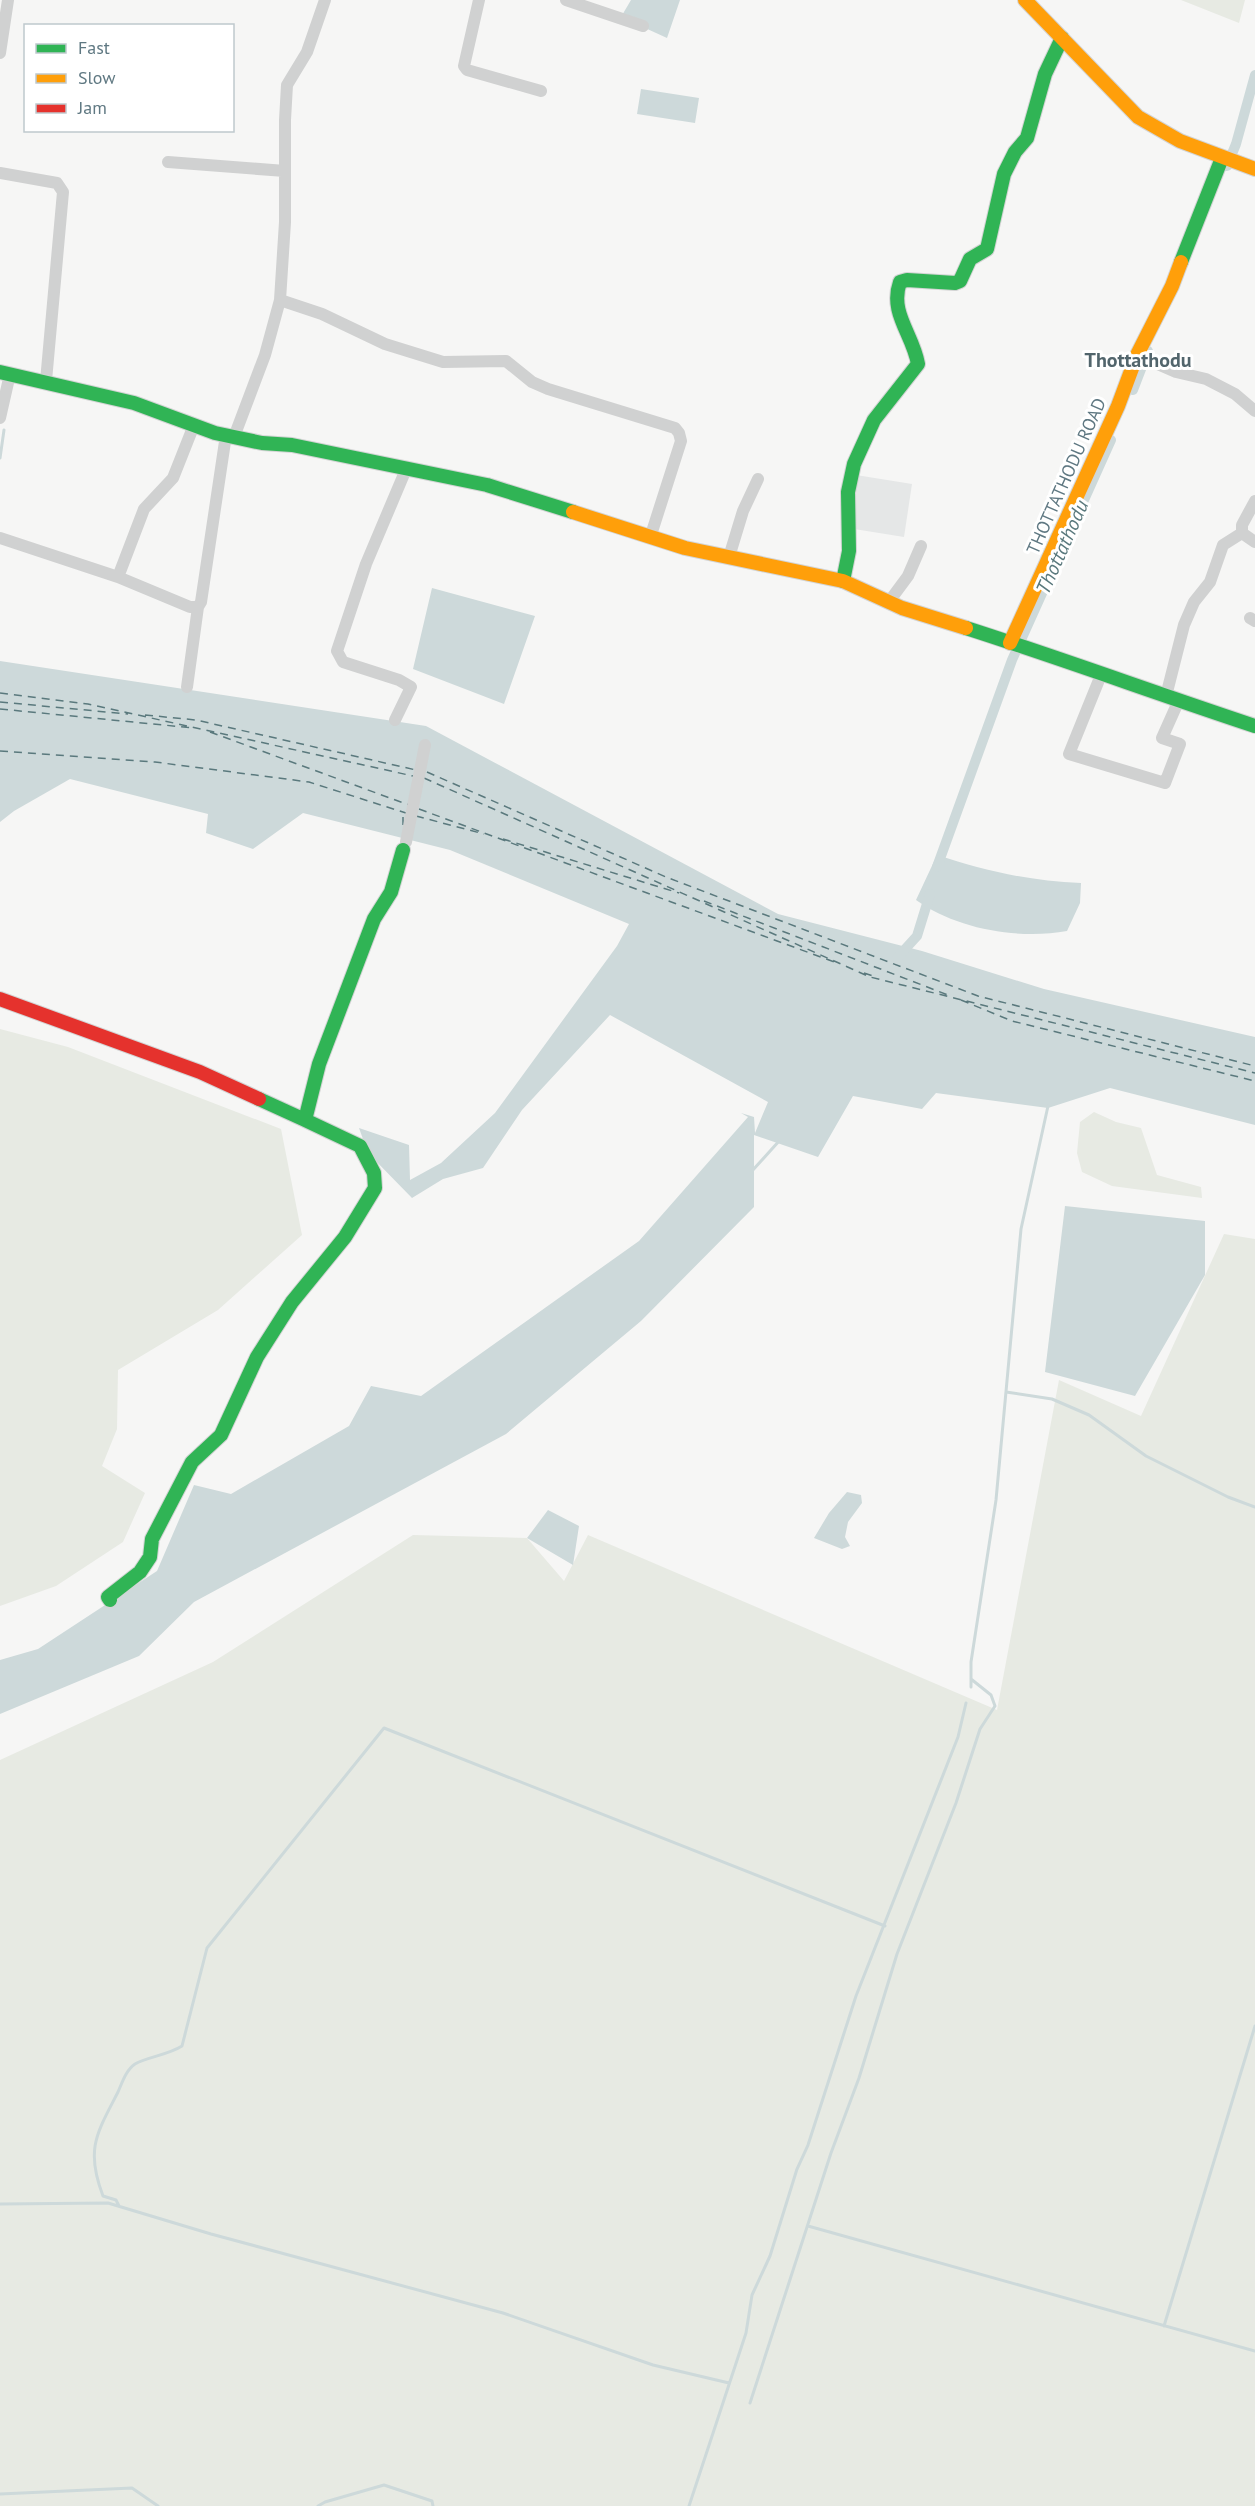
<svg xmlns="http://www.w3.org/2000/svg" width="1255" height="2506" font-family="'PT Sans',sans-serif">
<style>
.built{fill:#e5e7e7}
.green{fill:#e7eae3}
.water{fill:#cdd9da}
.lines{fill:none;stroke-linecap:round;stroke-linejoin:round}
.stream{stroke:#cdd9da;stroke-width:3}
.canal{stroke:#cdd9da;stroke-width:10}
.ferry{stroke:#5a797d;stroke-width:1.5;stroke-dasharray:8 6;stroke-linecap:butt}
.fast-casing{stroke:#d3d4d4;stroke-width:16}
.slow-casing{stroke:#d3d4d4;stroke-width:16}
.jam-casing{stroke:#d3d4d4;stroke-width:16}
.street{stroke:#d0d1d1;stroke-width:12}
.fast{stroke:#30b455;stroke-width:14}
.slow{stroke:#ff9f0a;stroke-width:14}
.jam{stroke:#e5322d;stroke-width:14}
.labels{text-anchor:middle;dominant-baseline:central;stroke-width:6;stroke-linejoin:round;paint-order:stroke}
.street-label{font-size:18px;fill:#5f7882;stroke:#fff}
.neighbourhood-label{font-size:20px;font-weight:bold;fill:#52656c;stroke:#fff}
.water-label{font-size:20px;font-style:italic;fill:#5a797d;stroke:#fff}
</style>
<rect width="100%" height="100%" fill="#f6f6f5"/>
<path class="built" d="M856 475 912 484 904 537 848 528Z"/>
<path class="green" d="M1181 0H1245L1239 23Z
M0 1029 68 1047 281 1129 302 1235 218 1310 118 1370 117 1429 102 1466 145 1493 123 1542 56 1586 0 1606Z
M1094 1112 1116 1122 1141 1128 1157 1175 1201 1187 1202 1198 1112 1186 1082 1172 1077 1153 1080 1122Z
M1224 1234 1255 1239V2506H0V1760L213 1662 413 1535 527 1538 564 1581 588 1535 997 1710 1059 1380 1141 1416Z"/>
<path class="water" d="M631 0H680L667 38 621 17Z
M641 89 699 98 695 123 637 114Z
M432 588 535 616 504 704 413 669Z
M0 661 426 726 778 914 922 951 1044 989 1255 1037V1125L1110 1088 1048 1108 936 1093 922 1109 853 1096 818 1157 754 1135V1207L641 1321 506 1434 194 1602 139 1656 0 1714V1660L38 1649 157 1571 194 1485 231 1494 349 1426 371 1386 421 1396 639 1241 748 1117 741 1113 754 1117 755 1133 768 1102 610 1015 522 1110 483 1168 443 1179 412 1198 368 1153 359 1128 409 1145 410 1180 441 1163 495 1113 617 946 629 924 450 850 303 813 253 849 206 833 208 814 70 779 14 811 0 822Z
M937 855C986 871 1029 881 1081 883L1080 903 1067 931C1019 940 956 929 916 900Z
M1065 1206 1205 1221V1275L1135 1396 1045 1372Z
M847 1492 861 1495 862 1503 848 1522 845 1537 850 1546 842 1549 814 1538 829 1513Z
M548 1510 579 1526 573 1565 527 1538Z"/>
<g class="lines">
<path class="stream" d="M0 458 4 430
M752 1171 780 1140
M1006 1392 1052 1399 1089 1415 1146 1456 1228 1497 1255 1507
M971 1687V1662L996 1500 1021 1229 1048 1106
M0 2204 108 2203 211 2234 503 2313 653 2365 729 2383
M119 2206 116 2200 103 2196C85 2149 97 2133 118 2092 122 2083 126 2070 135 2064 147 2057 168 2055 182 2046L207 1948 384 1728 885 1926
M808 2226 1255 2351
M1164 2326 1255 2026
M750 2403 831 2153 859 2078 897 1954 956 1803 980 1729 995 1706 991 1695 971 1679
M0 2494 132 2488 158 2506
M318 2506 325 2502 384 2485 432 2501 433 2506
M689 2506 746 2333 752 2295 770 2256 797 2169 808 2145 856 1996 958 1737 966 1703"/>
<path class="canal" d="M1227 166 1236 144 1255 75
M1133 390 1148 351
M937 867 1012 660 1111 440
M897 958 917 936 930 894"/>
<path class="ferry" d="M0 693 88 704 413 776
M0 702 128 714
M0 709 194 728
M145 715 196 720 416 770
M210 732 409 805
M0 751 155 762 309 782 406 813
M427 772 666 877 978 996 1255 1066
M424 778 870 977 1255 1073
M419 809 837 963
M416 816 484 834
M403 825V812
M503 839 679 893
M704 901 948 995
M864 973 876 977
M961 1000 1012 1021 1255 1081"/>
<g class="fast-casing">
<path id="fast" d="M1181 262 1222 158
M0 372 134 403 215 433 262 443 292 445 487 485 573 512
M843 581 849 551 848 492 854 464 874 420 918 364C913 334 889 313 900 282L907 280 955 283 960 281 970 259 987 249 1004 174 1015 152 1027 138 1045 74 1062 38
M966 628C1063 659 1158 694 1255 726
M259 1099 305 1120 319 1064 374 919 391 892 403 850
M110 1600 108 1597 140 1572 150 1557 152 1539 192 1462 221 1435 257 1357 292 1302 345 1237 375 1188 374 1173 360 1146 305 1120"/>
</g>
<g class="slow-casing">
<path id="slow" d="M1025 0 1138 117 1180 141 1255 169
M573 512 685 548 843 581 902 608 966 628
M1010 643 1118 406 1137 355 1172 286 1181 262"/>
</g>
<g class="jam-casing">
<path id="jam" d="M0 999 200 1072 259 1099"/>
</g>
<path class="street" d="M479 0 464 66 467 70 541 91
M566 0 643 26
M0 53 8 0
M168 162 285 171
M0 173 57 183 63 192 46 381
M280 300 322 314 385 344 443 362 506 361 532 382 548 389 675 428 679 433 681 441 650 538
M1137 355 1176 372 1206 379 1235 394 1255 411
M0 418 10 374
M234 437 265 355 280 300 285 222V120L287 85 307 52 325 0
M1242 533V525L1255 501
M0 538 118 577 190 607H198L201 602 226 435
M729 557 743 511 758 479
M118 577 144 509 173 478 194 425
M888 603 908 576 921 546
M1250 618 1255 621
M1101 675 1069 754 1165 783 1180 744 1162 738 1179 700
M187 687 198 607
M1166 696 1184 625 1194 602 1210 582 1223 545 1242 533 1255 542
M395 720 411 687 399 680 343 662 337 651 366 564 407 467
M406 842 425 745"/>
<use href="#fast" class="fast"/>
<use href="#slow" class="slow"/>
<use href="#jam" class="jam"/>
</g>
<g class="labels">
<g class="street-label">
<text transform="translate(1066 476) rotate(-66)">THOTTATHODU ROAD</text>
</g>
<g class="neighbourhood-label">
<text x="1138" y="360">Thottathodu</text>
</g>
<g class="water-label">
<text transform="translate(1062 547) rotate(-66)">Thottathodu</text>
</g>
</g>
<rect x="24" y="24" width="210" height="108" fill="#ffffff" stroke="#bfc9cd" stroke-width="1.5"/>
<rect x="36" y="44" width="30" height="9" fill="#30b455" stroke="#bfc9cd" stroke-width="1.5"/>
<text x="78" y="54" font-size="18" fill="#5f7882">Fast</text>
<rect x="36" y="74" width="30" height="9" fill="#ff9f0a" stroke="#bfc9cd" stroke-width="1.5"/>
<text x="78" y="84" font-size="18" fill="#5f7882">Slow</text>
<rect x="36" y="104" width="30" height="9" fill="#e5322d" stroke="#bfc9cd" stroke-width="1.5"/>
<text x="78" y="114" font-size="18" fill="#5f7882">Jam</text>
</svg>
